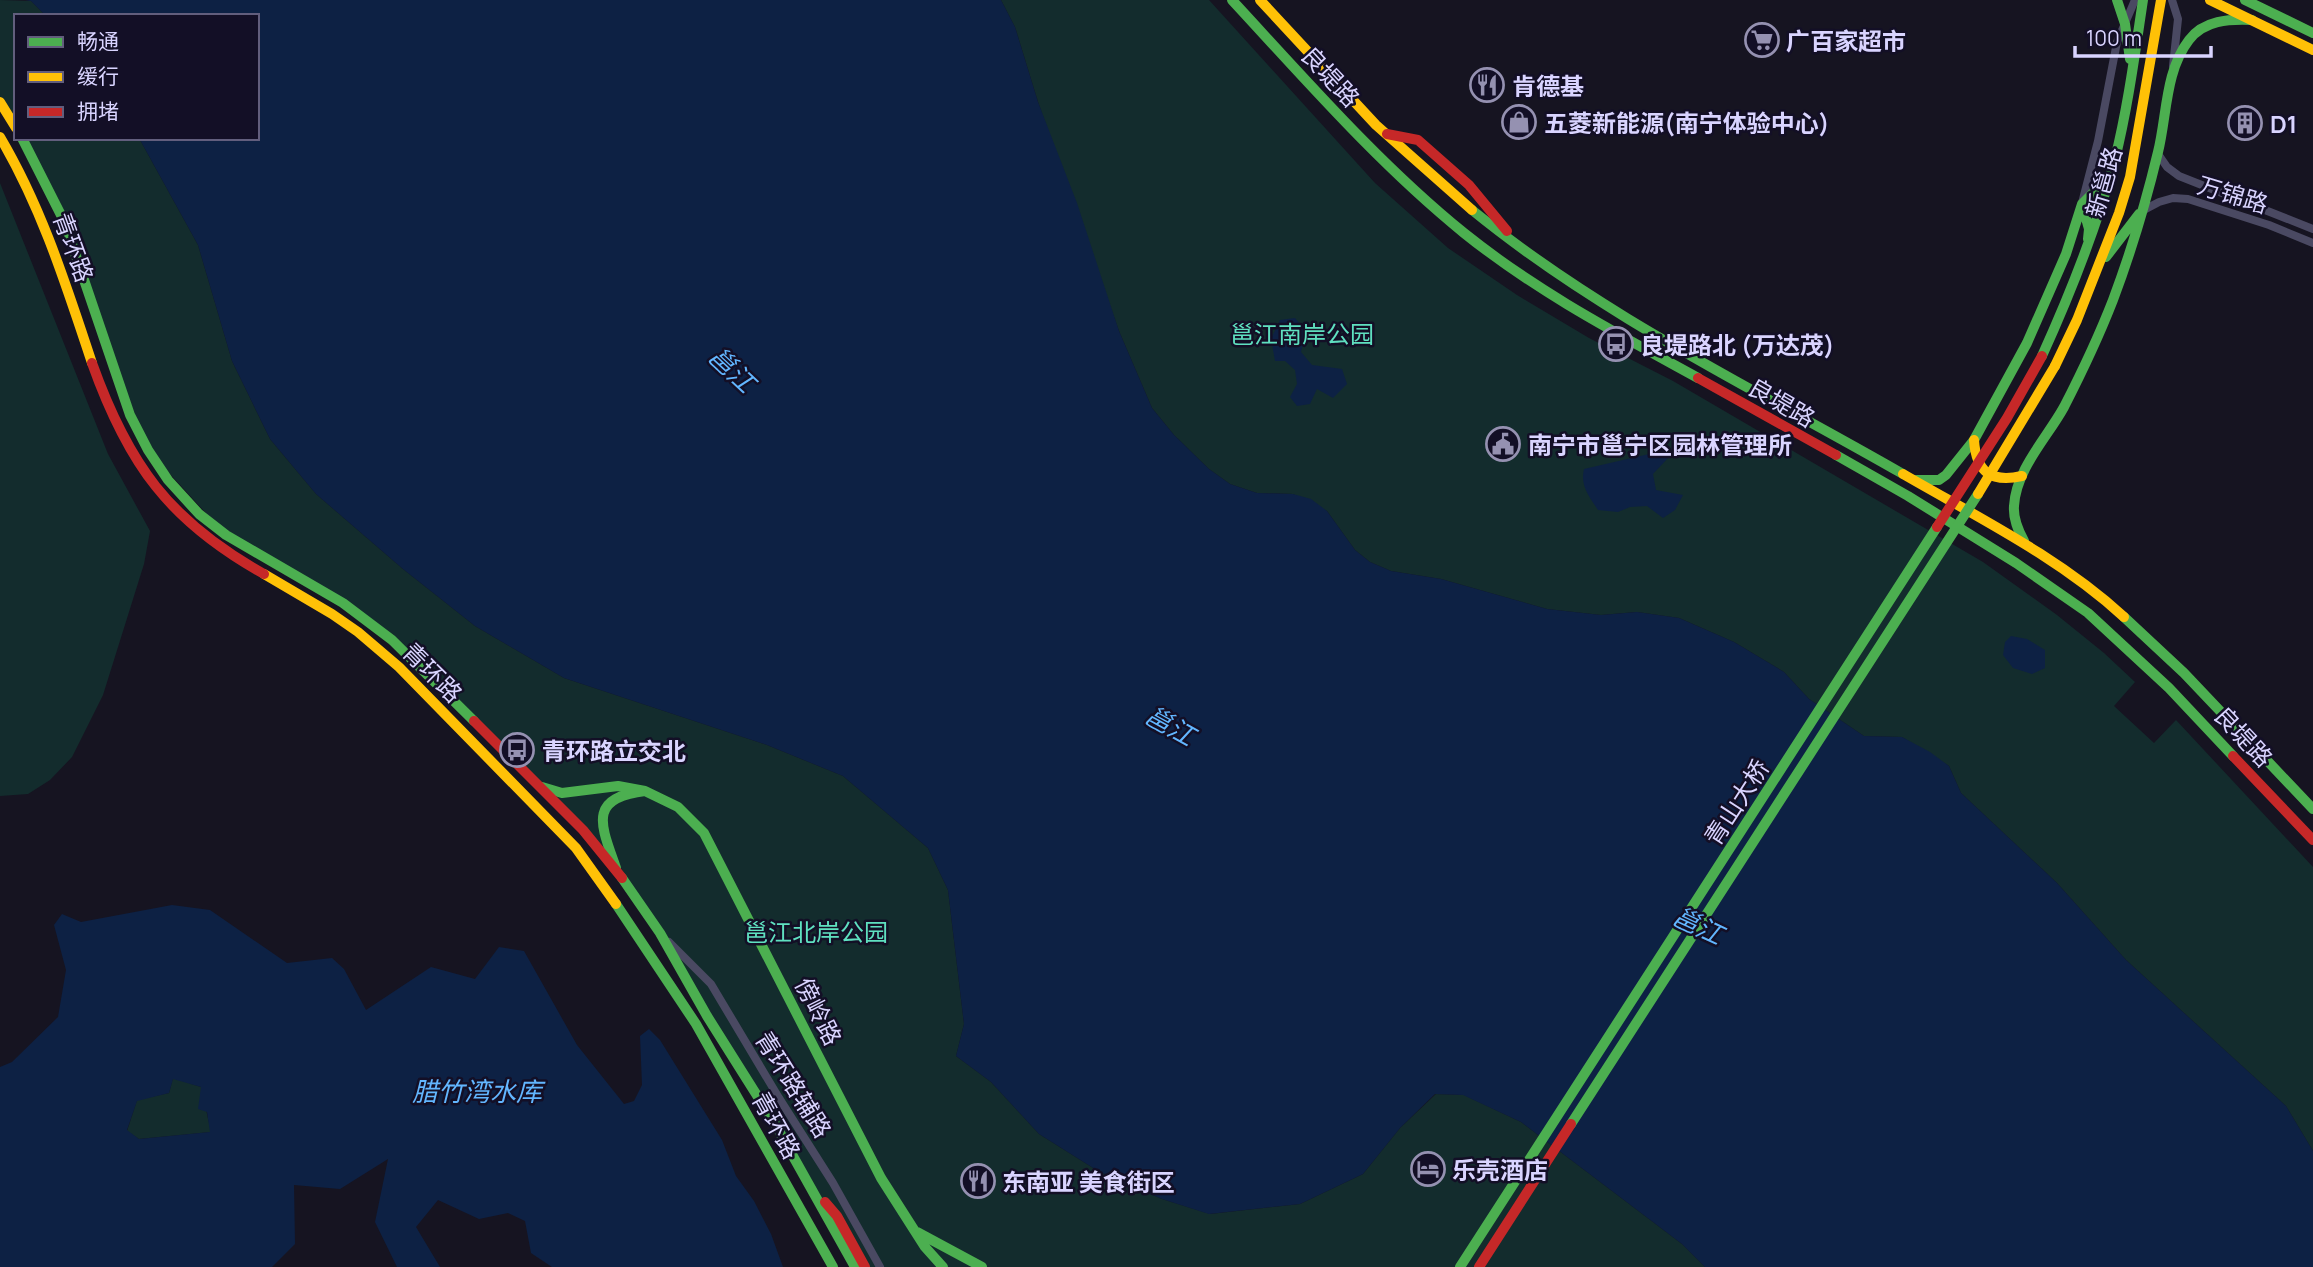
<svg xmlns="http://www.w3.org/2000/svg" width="2313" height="1267" font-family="Manrope,'Noto Sans SC',sans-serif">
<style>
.green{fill:#132c2d}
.water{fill:#0d2144;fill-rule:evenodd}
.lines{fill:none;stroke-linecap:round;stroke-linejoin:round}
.street{stroke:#4a4962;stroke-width:8}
.fast{stroke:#4caf50;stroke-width:10}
.slow{stroke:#ffc107;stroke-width:10}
.jam{stroke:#c62828;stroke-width:10}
.fast-bridge{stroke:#4caf50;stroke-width:10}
.slow-bridge{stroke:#ffc107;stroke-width:10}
.jam-bridge{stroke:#c62828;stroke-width:10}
.labels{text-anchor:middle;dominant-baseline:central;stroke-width:5;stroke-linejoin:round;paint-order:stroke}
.poi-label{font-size:24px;font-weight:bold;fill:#d9d4ff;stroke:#130f26;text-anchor:start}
.street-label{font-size:24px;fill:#d9d4ff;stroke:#130f26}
.park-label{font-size:24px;fill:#5fe0c0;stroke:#130f26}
.water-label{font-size:26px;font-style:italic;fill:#62b6ff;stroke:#130f26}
</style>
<rect width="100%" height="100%" fill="#161421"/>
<path class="green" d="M0 0 31 1 46 16H16V128L0 102Z
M1001 0H1209L1375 183 1448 248 1517 295 1589 338 1673 381 1983 562 2057 615 2104 653 2135 682 2114 706 2154 743 2176 720 2313 867V1151L2286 1106 2126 960 2057 883 1961 793 1949 766 1902 737 1864 736 1809 699 1784 672 1734 642 1679 618 1637 612 1601 615 1547 609 1441 579 1391 571 1370 562 1355 550 1327 511 1293 494 1257 493 1230 484 1209 469 1174 435 1152 408 1119 331 1038 102 1015 27Z
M22 138H139L198 245 232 361 270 439 316 494 403 569 475 626 564 678 767 745 843 776 928 848 948 890 964 1024 956 1056 991 1082 1039 1134 1098 1171 1162 1199 1210 1214 1300 1204 1363 1174 1400 1128 1436 1094 1464 1095 1521 1122 1682 1244 1705 1267H865L805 1177 617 871 392 640 226 535 148 450 63 220Z
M0 183 108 454 150 531 144 564 103 695 72 757 50 780 28 794 0 796Z
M173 1078 201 1087 211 1132 139 1139 127 1131 137 1100 169 1093Z"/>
<path class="water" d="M25 0H1001L1015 27 1038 102 1077 203 1119 331 1152 408 1174 435 1209 469 1230 484 1257 493 1293 494 1311 499 1327 511 1355 550 1370 562 1391 571 1441 579 1547 609 1601 615 1637 612 1679 618 1734 642 1784 672 1809 699 1864 736 1902 737 1930 752 1949 766 1961 793 2057 883 2126 960 2286 1106 2313 1151V1267H1705L1682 1244 1521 1122 1463 1095 1435 1094 1400 1128 1363 1174 1300 1204 1209 1214 1162 1199 1098 1171 1039 1134 991 1082 956 1056 964 1024 948 890 928 848 843 776 767 745 564 678 475 626 403 569 316 494 270 439 232 361 198 245 139 138H257V16H46L31 1Z
M1295 318 1306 331 1301 352 1312 365 1342 369 1347 384 1333 398 1317 389 1310 404 1297 406 1290 397 1297 384 1295 370 1285 361H1275L1271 339 1280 320Z
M1665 442 1669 457 1653 474 1656 490 1683 495 1675 510 1663 518 1647 506 1630 507 1618 512 1598 510C1589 496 1580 486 1584 469L1649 454Z
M2011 636 2027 639 2045 650V668L2032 674 2013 668 2003 655 2005 642Z
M172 905 210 910 287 963 332 958 344 969 366 1010 431 967 475 979 499 947 524 951 577 1045 624 1104 634 1101 642 1085 640 1036 649 1029 660 1040 722 1140 736 1176 754 1201 771 1234 783 1267H552L531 1253 525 1221 508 1213 479 1219 438 1200 416 1227 440 1267H397L375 1222 388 1159 340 1189 294 1185 295 1244 272 1267H0V1067L12 1062 58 1017 66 970 54 925 62 914 81 922ZM173 1079 201 1087 198 1109 207 1112 210 1132 139 1139 127 1130 137 1101 169 1093Z"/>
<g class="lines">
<path class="street" d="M2172 0 2178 19 2173 66
M2158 154 2167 167 2179 176 2313 229
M2082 203 2098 141 2117 42 2135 0
M2142 211 2159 202 2173 198 2188 199 2269 225 2313 243
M669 942 711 984 779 1098 833 1183 880 1267"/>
<path class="fast" d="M1232 0C1306 80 1379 164 1464 233 1536 291 1618 334 1698 378
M2117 0 2125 24 2130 59
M2245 0 2313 33
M22 138 64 221 130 415 148 450 168 480 199 514 226 535 343 603 392 640 474 721
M2082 204 2089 229 2088 239
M1472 210C1603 317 1757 390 1903 474
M2106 257 2139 214
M2042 356C2071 292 2097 227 2115 159 2128 107 2135 53 2143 0
M1836 455 1908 496 2016 563 2088 613 2169 688 2233 756
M1917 480H1939L1946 475 1974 440 2027 343 2066 254 2082 204 2110 176
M2024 541C2018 530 2013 519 2014 506 2016 469 2047 438 2064 407 2082 372 2099 336 2113 300 2131 252 2146 202 2158 152 2167 116 2165 71 2189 40 2204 20 2229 19 2252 20
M2124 617 2184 673 2313 809
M542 787 562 793 618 786 645 791C587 798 601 825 616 868
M645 791 678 807 704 833 881 1178 925 1247 943 1267
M622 878 660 933 707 1016 775 1124 855 1267
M616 904 696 1024 833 1267
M917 1232 982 1267"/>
<path class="slow" d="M1260 0 1376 125 1472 210
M2210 0 2313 50
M0 102 16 128
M0 137C42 208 66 285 92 363
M2055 366 2077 320 2119 213 2130 177 2161 0
M1974 440C1976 472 1991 483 2022 476
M1903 474C1979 518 2060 558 2124 617
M264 574 332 614 358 632 399 667 576 848 616 904"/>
<path class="jam" d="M1387 134 1418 140 1469 185 1507 231
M92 363C128 464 169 521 264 574
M1698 378 1836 455
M474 721 583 830 622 878
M2233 756 2313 840
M825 1202 837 1216 865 1267"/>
<path class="fast-bridge" d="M1571 1124 1978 494
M1460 1267 1937 527"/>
<path class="slow-bridge" d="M1978 494 2055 366"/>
<path class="jam-bridge" d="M1937 527 2007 418 2042 356
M1479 1267 1571 1124"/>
</g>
<defs>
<g id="supermarket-ring" transform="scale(1.75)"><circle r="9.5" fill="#130f26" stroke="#9591b1" stroke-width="1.5"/><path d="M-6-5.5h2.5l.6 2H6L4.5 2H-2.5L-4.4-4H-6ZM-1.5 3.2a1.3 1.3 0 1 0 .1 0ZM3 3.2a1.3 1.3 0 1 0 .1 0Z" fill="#9591b1"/></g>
<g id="restaurant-ring" transform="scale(1.75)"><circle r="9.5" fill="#130f26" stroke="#9591b1" stroke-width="1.5"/><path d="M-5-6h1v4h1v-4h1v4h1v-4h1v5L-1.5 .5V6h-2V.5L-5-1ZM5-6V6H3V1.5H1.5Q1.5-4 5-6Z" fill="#9591b1"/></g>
<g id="shop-ring" transform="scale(1.75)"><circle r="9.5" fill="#130f26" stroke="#9591b1" stroke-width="1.5"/><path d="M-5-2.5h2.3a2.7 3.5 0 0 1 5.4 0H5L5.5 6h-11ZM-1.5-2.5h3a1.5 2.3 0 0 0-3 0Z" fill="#9591b1"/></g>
<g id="building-ring" transform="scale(1.75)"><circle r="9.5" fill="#130f26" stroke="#9591b1" stroke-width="1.5"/><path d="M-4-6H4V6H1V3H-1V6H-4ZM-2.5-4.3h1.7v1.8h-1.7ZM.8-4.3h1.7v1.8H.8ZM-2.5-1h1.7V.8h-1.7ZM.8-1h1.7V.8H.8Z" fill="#9591b1"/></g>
<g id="bus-ring" transform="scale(1.75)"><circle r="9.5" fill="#130f26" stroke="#9591b1" stroke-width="1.5"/><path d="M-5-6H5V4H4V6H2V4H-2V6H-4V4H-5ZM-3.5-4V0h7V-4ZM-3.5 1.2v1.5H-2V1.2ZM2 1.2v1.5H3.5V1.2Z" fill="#9591b1"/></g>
<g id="civic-ring" transform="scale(1.75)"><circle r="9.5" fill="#130f26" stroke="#9591b1" stroke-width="1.5"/><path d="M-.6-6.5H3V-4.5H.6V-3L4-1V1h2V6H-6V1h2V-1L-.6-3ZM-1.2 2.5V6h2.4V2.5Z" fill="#9591b1"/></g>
<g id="hotel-ring" transform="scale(1.75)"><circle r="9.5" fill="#130f26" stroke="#9591b1" stroke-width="1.5"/><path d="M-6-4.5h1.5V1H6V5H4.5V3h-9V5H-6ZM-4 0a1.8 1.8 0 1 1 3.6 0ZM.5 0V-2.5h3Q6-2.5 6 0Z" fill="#9591b1"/></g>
</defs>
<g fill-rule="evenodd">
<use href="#supermarket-ring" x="1762" y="40"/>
<use href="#restaurant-ring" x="1487" y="85"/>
<use href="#shop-ring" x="1519" y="122"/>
<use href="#building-ring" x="2245" y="123"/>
<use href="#bus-ring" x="1616" y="344"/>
<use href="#civic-ring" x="1503" y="444"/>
<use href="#bus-ring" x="517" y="750"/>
<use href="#hotel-ring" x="1428" y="1169"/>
<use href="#restaurant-ring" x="978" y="1181"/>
</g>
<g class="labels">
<g class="poi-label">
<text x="1786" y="40">广百家超市</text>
<text x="1512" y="85">肯德基</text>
<text x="1544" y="122">五菱新能源(南宁体验中心)</text>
<text x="2270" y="123">D1</text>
<text x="1640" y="344">良堤路北 (万达茂)</text>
<text x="1528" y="444">南宁市邕宁区园林管理所</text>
<text x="542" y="750">青环路立交北</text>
<text x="1452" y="1169">乐壳酒店</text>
<text x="1002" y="1181">东南亚 美食街区</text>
</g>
<g class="street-label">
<text transform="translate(1331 76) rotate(47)">良堤路</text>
<text transform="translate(2103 182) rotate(-74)">新邕路</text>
<text transform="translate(2233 194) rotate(17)">万锦路</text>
<text transform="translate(74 247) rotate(70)">青环路</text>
<text transform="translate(1782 402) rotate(30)">良堤路</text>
<text transform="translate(433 672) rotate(45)">青环路</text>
<text transform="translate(2244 736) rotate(47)">良堤路</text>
<text transform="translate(1736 802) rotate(-57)">青山大桥</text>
<text transform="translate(819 1011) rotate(63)">傍岭路</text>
<text transform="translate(794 1084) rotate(58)">青环路辅路</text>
<text transform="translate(777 1125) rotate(61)">青环路</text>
</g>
<g class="park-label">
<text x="1302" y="333">邕江南岸公园</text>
<text x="816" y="931">邕江北岸公园</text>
</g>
<g class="water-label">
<text transform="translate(732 369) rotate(43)">邕江</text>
<text transform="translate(1170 725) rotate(29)">邕江</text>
<text transform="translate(1698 925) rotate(25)">邕江</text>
<text x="477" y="1091">腊竹湾水库</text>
</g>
</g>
<rect x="14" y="14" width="245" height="126" fill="#130f26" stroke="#625e7d" stroke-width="2"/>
<rect x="28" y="37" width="35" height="10" fill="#4caf50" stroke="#625e7d" stroke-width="2"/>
<text x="77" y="49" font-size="21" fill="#d9d4ff">畅通</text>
<rect x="28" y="72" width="35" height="10" fill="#ffc107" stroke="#625e7d" stroke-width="2"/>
<text x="77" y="84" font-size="21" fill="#d9d4ff">缓行</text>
<rect x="28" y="107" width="35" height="10" fill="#c62828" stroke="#625e7d" stroke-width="2"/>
<text x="77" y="119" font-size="21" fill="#d9d4ff">拥堵</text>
<path d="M2075 46v10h136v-10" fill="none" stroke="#d9d4ff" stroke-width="3.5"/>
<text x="2086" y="46" font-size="21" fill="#d9d4ff" stroke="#130f26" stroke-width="5" paint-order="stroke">100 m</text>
</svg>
